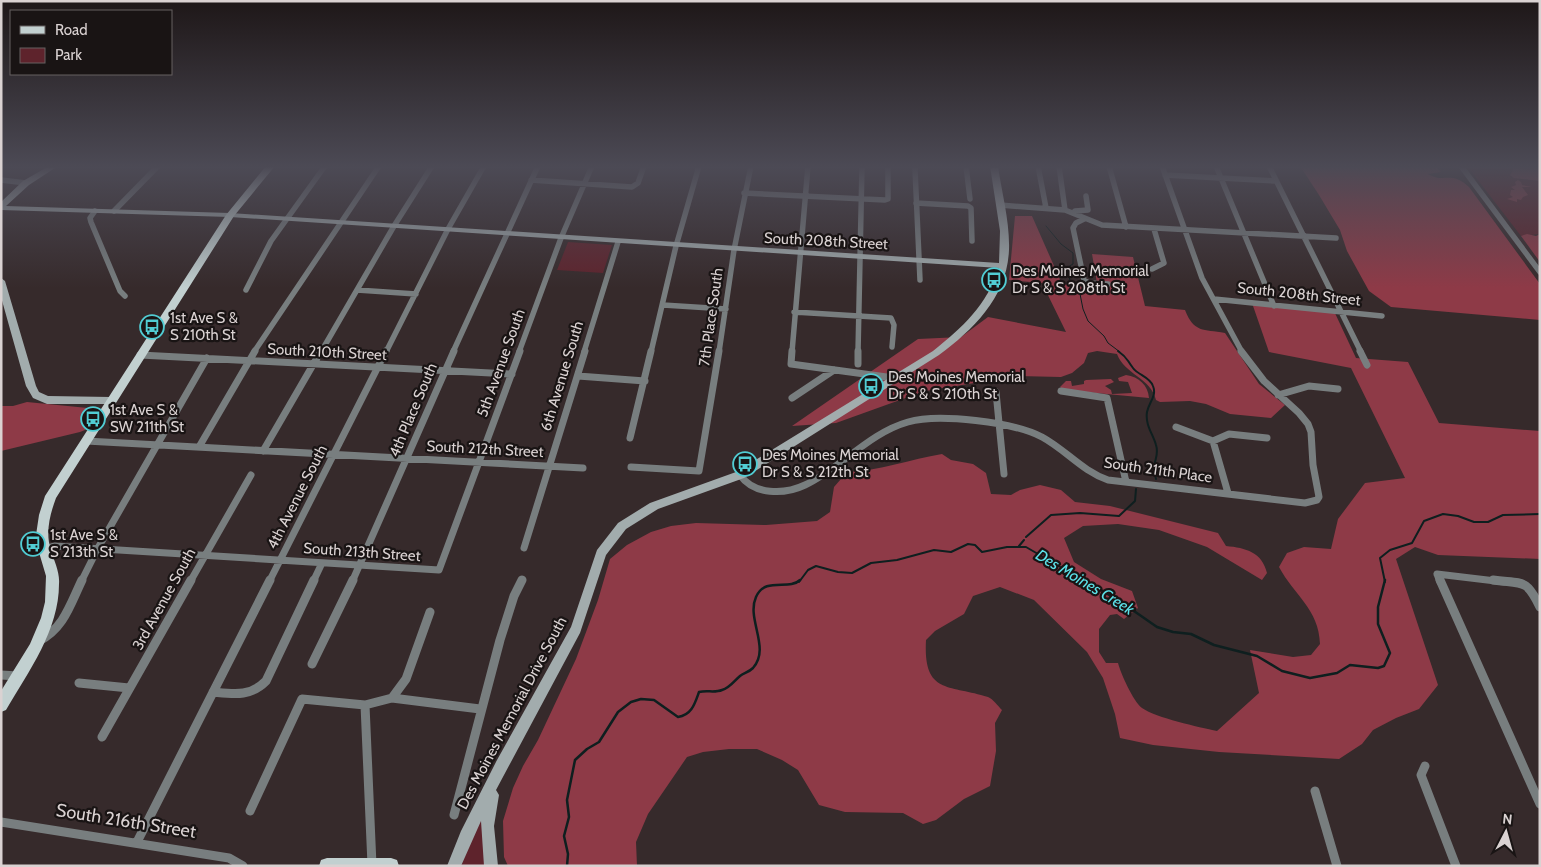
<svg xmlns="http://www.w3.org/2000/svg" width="1541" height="867" font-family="Cabin,sans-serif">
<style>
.green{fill:#5e232c}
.forest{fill:#8e3a47}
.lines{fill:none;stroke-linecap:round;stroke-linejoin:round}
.stream-far2{stroke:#0e1f1f;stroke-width:1}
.stream-far1{stroke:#0e1f1f;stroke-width:2}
.stream{stroke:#0e1f1f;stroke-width:2.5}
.street-far2{stroke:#787e7f;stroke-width:5.5}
.street-far1{stroke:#787e7f;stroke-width:7}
.street{stroke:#787e7f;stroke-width:9}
.secondary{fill:#a2acad;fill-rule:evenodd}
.primary{fill:#c2d0d0;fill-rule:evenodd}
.labels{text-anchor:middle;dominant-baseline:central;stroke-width:4.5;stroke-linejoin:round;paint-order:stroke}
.street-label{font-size:15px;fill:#dad2d2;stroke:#191414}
.poi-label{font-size:15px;fill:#dad2d2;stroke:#191414;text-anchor:start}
.water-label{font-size:16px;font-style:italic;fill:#5ce1e8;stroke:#191414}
.near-street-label{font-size:18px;fill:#dad2d2;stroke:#191414}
</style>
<rect width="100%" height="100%" fill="#362a2b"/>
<path class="green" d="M1467 166H1531L1530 170 1521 171 1519 179 1540 181V234L1521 236Z
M568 242 612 245 603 273 557 270Z
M486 803V866H461Z"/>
<path class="forest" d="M1300 166H1444L1437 168 1441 172 1428 174C1445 184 1450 170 1469 187L1540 284V320L1391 307 1369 291 1347 251 1340 230 1319 195Z
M1531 166H1540V181L1514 178 1510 175 1514 168 1530 170Z
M1518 180 1521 182 1522 185 1532 187H1522L1528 195 1523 197 1521 200 1517 199V202L1507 199 1513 197 1510 195 1511 190H1515L1511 187 1516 185 1515 182Z
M1015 216H1032L1062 284 1098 289 1092 254 1133 257 1145 306 1185 310C1194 333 1203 329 1225 333L1259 384 1285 405 1271 418 1230 414 1206 404 1190 401 1160 402 1156 400C1151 378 1124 374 1117 354L1097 351 1088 353 1084 363 1072 373 1061 377 1018 376 925 391 836 423 792 426 918 339 961 337 988 317 1066 332 1042 283 1009 280Z
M1527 234 1536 236 1540 234V262L1521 236Z
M1252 303 1334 311 1356 358 1408 362 1439 423 1540 431V559L1438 555 1415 547 1396 559 1438 685 1419 709 1396 718 1373 730 1362 744 1339 759 1219 752 1153 745 1120 738 1115 714 1103 678 1087 652 1034 600 1000 587 973 596 964 614 935 631 926 640C923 695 949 684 988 697 993 699 998 706 1002 710L995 723 996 751 990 786 964 799 936 820 923 824 903 813 845 812 819 805 798 770 782 760 757 749H729L703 752 687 757 648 814 636 842 637 866H508L504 857 503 821 513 788 523 766 538 740 576 659 598 600 610 559 627 545 651 532 671 526 696 523 766 525 817 521 830 512 834 487 847 472C879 471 911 459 942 454L951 460 973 464 986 473 991 494 1011 495 1020 490 1040 485 1061 490 1075 502 1110 506 1218 533 1226 546C1246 548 1262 552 1267 573L1262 580 1207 547 1159 530 1118 524 1083 526 1064 538 1074 562 1101 579 1132 591 1138 608 1124 619 1117 614 1110 615 1099 629V652L1106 663H1118C1121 674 1133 701 1142 708 1156 718 1199 727 1217 731L1259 693 1250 650 1293 657 1311 655 1320 644C1319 609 1294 595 1279 567L1287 553 1304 547 1331 549 1338 519 1365 483 1405 478 1351 368 1269 352Z
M1126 375C1139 377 1148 385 1149 398L1064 390 1060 387 1066 381H1071L1072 386 1084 384V381L1086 380 1111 379 1114 382 1105 386 1111 390 1112 394 1132 393 1128 382 1119 381 1118 378Z
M27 402 98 409 85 430 80 432 1 451V406H13Z"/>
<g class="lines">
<path class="stream-far2" d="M1046 226 1061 244 1073 253V264L1066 268 1070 280 1079 289 1083 309 1088 321 1104 336 1108 343 1120 352"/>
<path class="stream-far1" d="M1118 351C1128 358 1126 359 1133 368 1138 375 1150 377 1153 386 1157 396 1149 402 1147 412 1145 425 1153 434 1156 445 1159 454 1155 459 1154 467 1154 471 1155 476 1156 479
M1026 537 1051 515 1080 513 1119 516 1135 501 1136 489
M1019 546 1024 540
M799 582 808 570 816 566 838 572 852 573 871 563 897 560 934 550 951 552 968 544 975 545 982 552 1007 547H1026L1086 582
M1385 582 1380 558 1390 550 1412 543 1424 521 1443 514 1458 516 1474 522H1488L1503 515 1540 514"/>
<path class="stream" d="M1084 580 1121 602 1157 627 1173 632 1191 634 1214 645 1257 656 1282 671 1310 678 1337 673 1350 665 1378 668 1384 666 1390 653 1378 624V607L1385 580
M567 866 568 854 564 836 569 817 567 800 575 760 587 749 599 742 618 712 631 702 641 699 654 700 678 717C692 715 695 703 699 692 707 690 715 693 722 690 730 688 734 681 740 676 744 673 749 672 753 668 771 648 746 619 756 597 765 576 789 591 800 580"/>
<path class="street-far2" d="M966 166 970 199
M1038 166 1046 208
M1059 166 1065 210
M1109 166 1126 227
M1162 166 1202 278 1242 352
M1216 166 1274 306
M1269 166 1361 352
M1461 166 1540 272
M915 169 920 280
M1165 175 1276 181
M1 180 26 183
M531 180 632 187 638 183 644 166
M744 193 885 200 888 199V166
M916 203 968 206 971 208 972 241
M1000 205 1065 210 1102 225 1336 238
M95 211 90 218 91 222 120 291 125 296
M114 211 158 166
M1073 213 1075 211 1088 210 1086 196
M1084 219 1076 223 1073 228 1084 280 1089 283 1108 284
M1152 269 1164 263 1154 229
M246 290 271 241 325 166
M357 290 416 294
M1214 299 1382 316
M663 305 726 309
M794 312 891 318 894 325 892 347
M254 352 379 166
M321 352 394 226 432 166
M386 352 448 229 484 166
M453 352 538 166
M519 352 561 238 592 166
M584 352 618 242
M651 352 676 246 699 166
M719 352 734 250 751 166
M792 352 808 166
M858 352 862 166"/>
<path class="street-far1" d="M792 351 791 364 894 378
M1360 351 1367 365
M140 355 512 374
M858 364V351
M578 376 645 381
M1061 391 1107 398 1126 482
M996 392 1004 474
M1278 395 1309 386 1338 389
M792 398 834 370
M1176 427 1213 441 1229 434 1267 438
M630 438 651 351
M86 441 583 468
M1213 441 1228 493
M199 447 255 351
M263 451 321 351
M631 467 699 471 719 351
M740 475C754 495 784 495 805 485 841 468 869 433 908 422 938 413 1014 422 1042 437 1066 450 1082 471 1108 480L1305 503 1317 500 1319 497 1313 465 1311 432 1308 424 1299 413 1264 381 1241 351
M524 548 585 351
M44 549 54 546 439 570 520 351
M1437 574 1440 582
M1437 574 1504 582
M81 582 98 548 207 358
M190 582 251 475
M269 582 386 351
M313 582 322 563
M352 582 454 351
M521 582 522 580"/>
<path class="street" d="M1440 580 1540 804
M1493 580C1523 584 1526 578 1540 607
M39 641C64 628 70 605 82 580
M312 664 353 580
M1 675 18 676
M79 683 129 688
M213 692C234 694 250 697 266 681L314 580
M392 698 406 679 430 612
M365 705 372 865
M102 737 191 580
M1425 766 1421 775 1456 866
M1315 791 1337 866
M250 811 302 699 365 705 392 698 480 709
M454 815 500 640 514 596 522 580
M1 822 229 858 243 866
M137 842 270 580"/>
<path class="secondary" d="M49 166H58L29 185 6 206 230 213 999 263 1000 231 990 166H998C1002 194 1010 222 1009 250 1007 297 974 329 939 355L744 478 658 509 626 529 606 555 580 633 496 790 499 795 494 826 498 866H484L481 821 461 866H447L461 831 497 760 571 627 597 550 618 523 650 503 736 472 933 351C962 328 987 305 999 268L230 217 1 210V202L23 181Z
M1 278 5 281 36 386 39 392 48 396 111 397 116 401 114 404H47L33 398 26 386 1 297Z"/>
<path class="primary" d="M266 166H275L234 216 56 498C50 514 45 533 51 550 54 561 60 572 59 584 59 630 29 671 6 710L1 712V691L30 644 41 618 45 602 46 576 38 549 36 535 39 515 45 496 226 215Z
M327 858H391L397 860 399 866H319L321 860Z"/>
</g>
<linearGradient id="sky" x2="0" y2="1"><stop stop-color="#1e1718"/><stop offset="0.58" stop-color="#4c4a55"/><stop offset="1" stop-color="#4c4a55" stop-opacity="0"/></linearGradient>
<rect width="1541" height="288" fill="url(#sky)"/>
<defs>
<g id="bus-ring" transform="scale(1.25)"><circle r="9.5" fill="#191414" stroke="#51ccd3" stroke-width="1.5"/><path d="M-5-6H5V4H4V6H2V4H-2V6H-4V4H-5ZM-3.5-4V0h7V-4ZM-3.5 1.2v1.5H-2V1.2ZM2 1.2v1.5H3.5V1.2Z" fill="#51ccd3"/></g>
</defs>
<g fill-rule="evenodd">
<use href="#bus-ring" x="994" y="280"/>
<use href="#bus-ring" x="152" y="327"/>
<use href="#bus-ring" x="871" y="386"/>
<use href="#bus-ring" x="93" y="419"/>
<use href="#bus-ring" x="745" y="464"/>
<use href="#bus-ring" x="33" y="544"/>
</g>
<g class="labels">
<g class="street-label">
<text transform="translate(826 241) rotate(3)">South 208th Street</text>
<text transform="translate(1299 294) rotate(6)">South 208th Street</text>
<text transform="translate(711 317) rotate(-82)">7th Place South</text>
<text transform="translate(327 352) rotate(3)">South 210th Street</text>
<text transform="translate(501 363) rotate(-70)">5th Avenue South</text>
<text transform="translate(562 376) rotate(-73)">6th Avenue South</text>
<text transform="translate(413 410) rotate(-67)">4th Place South</text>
<text transform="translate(485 449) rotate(3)">South 212th Street</text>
<text transform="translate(1158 470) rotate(8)">South 211th Place</text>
<text transform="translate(297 497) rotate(-63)">4th Avenue South</text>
<text transform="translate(362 552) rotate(4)">South 213th Street</text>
<text transform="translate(164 599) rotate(-61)">3rd Avenue South</text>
<text transform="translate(512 713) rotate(-62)">Des Moines Memorial Drive South</text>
</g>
<g class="poi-label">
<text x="1012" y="271">Des Moines Memorial<tspan x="1012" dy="17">Dr S &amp; S 208th St</tspan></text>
<text x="170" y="318">1st Ave S &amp;<tspan x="170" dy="17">S 210th St</tspan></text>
<text x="888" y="377">Des Moines Memorial<tspan x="888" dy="17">Dr S &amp; S 210th St</tspan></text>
<text x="110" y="410">1st Ave S &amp;<tspan x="110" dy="17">SW 211th St</tspan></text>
<text x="762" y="455">Des Moines Memorial<tspan x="762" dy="17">Dr S &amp; S 212th St</tspan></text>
<text x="50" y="535">1st Ave S &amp;<tspan x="50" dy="17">S 213th St</tspan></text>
</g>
<g class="water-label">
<text transform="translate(1085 582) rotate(31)">Des Moines Creek</text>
</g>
<g class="near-street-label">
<text transform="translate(126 821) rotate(9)">South 216th Street</text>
</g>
</g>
<rect width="1541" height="867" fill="none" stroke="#dad2d2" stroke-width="5"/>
<rect x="10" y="10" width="162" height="65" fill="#191414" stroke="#666060"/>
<rect x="20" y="26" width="25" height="8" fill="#c2d0d0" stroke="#666060"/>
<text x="55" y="35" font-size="15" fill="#dad2d2">Road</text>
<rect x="20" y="48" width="25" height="15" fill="#5e232c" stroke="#666060"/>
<text x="55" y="60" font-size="15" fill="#dad2d2">Park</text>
<g transform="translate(1506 832) rotate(6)" stroke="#191414" stroke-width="4" paint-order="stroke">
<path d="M0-4L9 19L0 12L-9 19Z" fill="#dad2d2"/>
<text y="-8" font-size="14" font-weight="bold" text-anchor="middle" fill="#dad2d2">N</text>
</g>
</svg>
